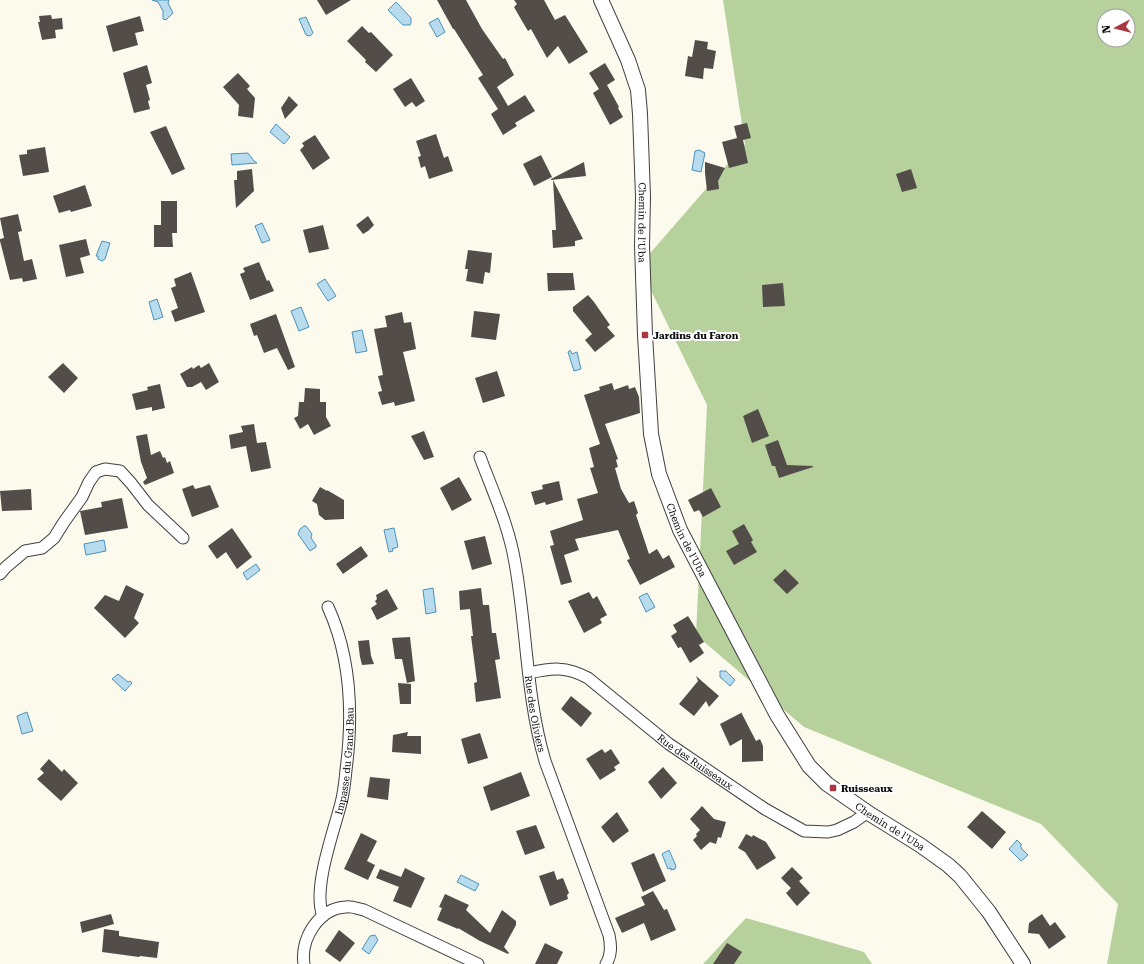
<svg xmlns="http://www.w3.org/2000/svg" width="1144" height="964" font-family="'Roboto Serif',serif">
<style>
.forest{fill:#b7d19d;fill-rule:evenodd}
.water{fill:#b8dced;stroke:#4992ba}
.building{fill:#534d4a}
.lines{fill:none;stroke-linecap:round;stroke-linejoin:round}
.minor-casing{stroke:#3f3f3f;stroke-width:13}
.tertiary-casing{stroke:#3f3f3f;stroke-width:16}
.minor{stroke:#fff;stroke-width:11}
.tertiary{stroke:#fff;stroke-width:14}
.poi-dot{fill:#a93742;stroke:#fff;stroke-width:1.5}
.labels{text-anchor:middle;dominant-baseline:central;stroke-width:4;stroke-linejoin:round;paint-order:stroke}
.street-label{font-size:10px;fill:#0c0c0c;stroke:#fff}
.poi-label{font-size:10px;font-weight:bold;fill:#0c0c0c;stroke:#fff;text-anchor:start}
</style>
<rect width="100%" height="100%" fill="#fcf9ed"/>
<path class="forest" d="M723 0H1144V964H1107L1118 904 1041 824 804 727 696 635 707 405 639 266 745 144ZM1104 16H1128V40H1104Z
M746 918 864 952 872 964H703Z"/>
<path class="water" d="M152 0H169L168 3 173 13 166 20 163 19V11L158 2Z
M396 2 411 18V23L410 25H403L388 10Z
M306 17 313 33 310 36 306 35 299 19Z
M438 18 445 32 437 37 429 23Z
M276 124 290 137 284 144 270 132Z
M699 150 705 153 701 172 692 170 695 151Z
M248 153 254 161 257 163 232 165 231 154Z
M262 223 270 240 262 243 255 226Z
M102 241 110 243 105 259 102 261 98 259V256H96Z
M325 279 336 296 328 301 317 284Z
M157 299 163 317 154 320 149 302Z
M301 307 309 327 299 331 291 311Z
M362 330 367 351 356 353 352 332Z
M570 350 572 354 577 352 581 369 574 371 568 352Z
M304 526H306L312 534 311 538 316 545V547L310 551 298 534 300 529Z
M394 528 398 547 392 549 393 551 389 552 384 530Z
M104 540 106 551 86 555 84 544Z
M256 564 260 570 247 580 243 573Z
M433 588 436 612 426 614 423 590Z
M647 593 655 607 646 612 639 597Z
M720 671H726L735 680 730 686 720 677Z
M118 674 128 682 130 681 132 683 125 691 112 679Z
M27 712 33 731 22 734 17 716Z
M1017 840 1021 844V848L1028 855 1021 861 1009 849Z
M669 850 676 866 675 869 671 870V868L668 869 662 854Z
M461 875 479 884 475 891 457 882Z
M375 935 378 940 369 954 362 949 370 936Z"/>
<path class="building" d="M317 0H351L326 15Z
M437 0H466L482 29 503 59 505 58 514 75 497 87 508 106 525 95 535 111 515 123 517 126 503 135 491 114 498 109 478 78 483 75 454 29H453Z
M514 0H544L555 20 565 15 588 52 569 64 558 46 547 58 531 29 528 31 522 21 514 7 517 4Z
M51 15 52 19 62 18 63 29 55 30 56 38 42 40 38 22H40L39 16Z
M140 16 144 31 135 33 138 45 113 52 106 26Z
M362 26 369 33 371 32 393 55 376 72 365 62 366 60 347 41Z
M695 40 708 42 707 49 716 51 713 69 704 68 703 79 685 76 688 56 692 57Z
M605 63 615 80 607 85 619 107 618 108 623 117 610 125 593 93 599 89 589 73Z
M147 65 152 83 146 85 150 100 148 101 150 109 134 113 123 73Z
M238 73 250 86 247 89 255 98 253 118 238 116 239 105 223 87Z
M411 78 425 101 416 107 412 102 405 107 393 89Z
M289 96 298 105 285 119 281 108Z
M747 123 751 138 743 140 748 163 729 168 722 142 737 138 734 126Z
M166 126 185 169 172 175 150 132Z
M436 134 444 158 448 156 453 171 429 179 425 166 421 168 418 157 421 156 416 141Z
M315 135 330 158 313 170 300 150 304 146 302 143Z
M45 147 49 172 23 176 19 155 27 154V150Z
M541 155 552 177 534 186 523 164Z
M584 162 586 176 551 180V179Z
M705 162 725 168 718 181 719 189 707 191 705 173Z
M252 169 254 191 236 208 234 180H237V171Z
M911 169 917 188 902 192 896 174Z
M553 180 583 239 575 241V246L553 248 552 230H556Z
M85 185 92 206 71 212 70 210 59 213 53 196Z
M161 201H177V233H172L173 247H154V225H161Z
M18 214 22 231 18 232 24 261 32 259 37 279 23 282 22 278 10 280 0 241V239L4 238 0 218Z
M368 216 374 225 368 231 363 234 356 225Z
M323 225 329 249 309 253 303 230Z
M86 239 90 255 80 258 84 273 66 277 59 245Z
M468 250 492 253 490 273 485 272 483 284 466 281 468 269H465Z
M259 262 267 281 269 280 274 291 250 300 240 274 245 272 243 268Z
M191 272 205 312 175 322 171 311 178 308 171 288 176 286 174 279Z
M547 273H573L575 290 548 291Z
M783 283 785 306 763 307 762 285Z
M588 295 594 302 610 325 607 327 615 336 595 352 585 340 592 334 573 311V307Z
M474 311 500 314 496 340 471 337Z
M402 312 404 323 411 322 416 349 403 352 415 401 395 406 394 402 382 405 378 392 382 391 378 376 383 375 374 329 387 327 385 316Z
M276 314 295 367 288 370 277 348 264 353 257 335 254 336 250 324Z
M63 363 78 378 64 393 48 377Z
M209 363 219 382 206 390 201 382 192 387H187L180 374 192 367 193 369 199 365 201 368Z
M497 371 505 396 483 403 475 378Z
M612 383 614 390 628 385 629 389 635 387 639 397 640 413 605 424 618 459 616 460 618 467 615 468 621 489 629 503 634 501 638 513 636 515 649 554 657 549 663 559 669 555 675 567 640 585 627 560 630 559 618 530 575 539 579 550 564 555 572 582 561 585 550 546 554 545 550 531 583 520 577 499 598 493 590 468 594 467 589 448 600 444 584 395 600 390 599 387Z
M160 384 165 408 152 411V407L136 410 132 394 148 390 147 387Z
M305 388 320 389V402H326V417L331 426 314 435 308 424 300 429 294 418 298 416 299 402H304Z
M758 409 769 436 752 443 743 416Z
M254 424 257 443 266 442 271 468 251 472 246 446 231 449 229 435 243 432 241 426Z
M424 431 434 457 424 460 411 436Z
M147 434 151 455 160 451 163 458 165 457 167 463 170 461 174 473 145 485 143 482 147 478 141 462 136 436Z
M778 440 787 465 813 466V467L779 478 775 466H772L765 445Z
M459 477 472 500 452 511 440 488Z
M559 481 563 500 546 505 545 502 535 505 531 492 543 489 542 485Z
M193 485 195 489 210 485 219 507 192 517 182 489Z
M320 487 327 491V490L344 500V519L325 520 319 515 317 504 312 501Z
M711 488 721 507 703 517 699 510 694 512 688 500Z
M31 489 32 510 2 511 0 491Z
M122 498 128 528 85 535 80 511 102 507 101 502Z
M744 524 753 540 751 542 757 552 734 565 726 551 739 544 732 531Z
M232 528 252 557 237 569 226 552 217 559 208 546Z
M485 536 492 564 472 570 464 541Z
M361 546 368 556 343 574 336 564Z
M785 569 799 583 787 594 773 580Z
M126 585 144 594 134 618 139 623 125 638 94 608 105 595 119 601Z
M481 588 483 605H489L492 633H496L500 659 495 660 501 698 476 702 474 683 477 682 471 636H473L470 609 460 610 459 591Z
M387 589 398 609 377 620 371 608 377 604 375 601 377 599 376 595Z
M589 592 593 599 597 596 607 615 600 619 602 623 584 633 568 601Z
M688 616 704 642 699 645 704 653 690 663 681 647 678 648 671 636 677 632 673 625Z
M410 637 415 681 407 683 402 659H395L392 638Z
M369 640 371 656 374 664 362 665 360 657 358 641Z
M696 676 719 696 709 707 706 701 694 716 679 704 698 681Z
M398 683 411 684V704H400Z
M571 696 592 713 581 727 561 709Z
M741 712 756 741 760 739 763 746V761L742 762V739L730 746 720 724 741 713Z
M408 732 407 736H421V754L392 752 393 735Z
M480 733 488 758 468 764 461 739Z
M602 749 605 753 611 749 620 763 614 767 616 770 600 780 586 759Z
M49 759 62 772 64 769 78 783 61 801 37 779 44 773 40 769Z
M663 767 677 783 661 799 648 782Z
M521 772 530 796 491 811 483 787Z
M370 777 390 779 388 800 367 797Z
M702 806 714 819 726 822 721 838 718 837 716 844 710 842 701 850 693 840 697 836 696 834 700 830 690 819Z
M982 811 1006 832 992 849 967 827Z
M617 812 629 831 613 843 601 827Z
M536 825 545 848 525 855 516 831Z
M361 833 377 841 367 861 375 865 368 880 344 869Z
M746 834 752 837 753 835 766 842 776 858 757 870 745 852 738 848Z
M654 853 666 881 643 892 631 863Z
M792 867 803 878 799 881 810 893 797 906 786 893 791 888 781 878Z
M405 868 425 878 411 908 393 901 399 887 376 878 380 869 401 877Z
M554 871 557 880 563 878 569 893 567 895 568 899 550 906 539 876Z
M653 891 664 910 667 909 676 930 651 941 644 923 622 933 615 918 645 905 641 897Z
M445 894 469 905 466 910 490 933 502 910 516 921V925L504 947 509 953 508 954 480 941 458 928V929L437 920 442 908 439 907Z
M111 914 114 924 82 933 80 922Z
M1042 914 1050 926 1055 922 1066 937 1049 949 1039 934 1028 933 1029 923Z
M104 929 119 931V936L159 942 157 958 140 956 139 957 102 952Z
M339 930 355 943 340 962 325 951Z
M545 943 563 952 557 964H535Z
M727 943 742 952 734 964H713Z"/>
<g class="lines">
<g class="minor-casing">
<g id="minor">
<path id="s1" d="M480 457C493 492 509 526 515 563 527 629 526 697 545 761L609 935C611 945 612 955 606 964"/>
<path d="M0 574 6 567 25 551 42 548 54 538 64 522 82 497 89 482 96 472 105 469 120 471 131 483 148 505 183 538"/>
<path id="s2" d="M529 673C552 668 566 666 588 678L669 744 765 809 804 831 828 832 837 830 854 822 868 812"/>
<path id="s3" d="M323 916C312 889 334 831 341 803 344 792 345 781 346 770 353 716 351 657 328 607"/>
<path d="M304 964C300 939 319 908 346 907 352 906 358 909 364 910L478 964"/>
</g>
</g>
<g class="tertiary-casing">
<g id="tertiary">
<path id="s4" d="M601 0 628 60 638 90 640 114 643 197 642 245 645 335 651 434 659 474 680 530 777 715 809 766 827 784 870 814 920 845 948 865 960 876 989 912 1023 964"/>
</g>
</g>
<use href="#minor" class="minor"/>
<use href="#tertiary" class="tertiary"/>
</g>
<g class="poi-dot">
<rect x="641" y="331" width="8" height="8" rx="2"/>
<rect x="829" y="784" width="8" height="8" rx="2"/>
</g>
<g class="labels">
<g class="street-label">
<text stroke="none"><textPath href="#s4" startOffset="230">Chemin de l'Uba</textPath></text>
<text stroke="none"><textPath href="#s4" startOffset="554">Chemin de l'Uba</textPath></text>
<text stroke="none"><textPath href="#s1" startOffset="264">Rue des Oliviers</textPath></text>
<text stroke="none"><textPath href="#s3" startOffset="158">Impasse du Grand Bau</textPath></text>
<text stroke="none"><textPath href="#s2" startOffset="197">Rue des Ruisseaux</textPath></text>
<text stroke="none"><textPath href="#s4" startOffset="913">Chemin de l'Uba</textPath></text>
</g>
<g class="poi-label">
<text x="653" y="335">Jardins du Faron</text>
<text x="841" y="788">Ruisseaux</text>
</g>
</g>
<g transform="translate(1116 28) rotate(263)"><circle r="19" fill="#ffffff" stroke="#9e9e9e"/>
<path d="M0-3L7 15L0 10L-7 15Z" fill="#a93742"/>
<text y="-6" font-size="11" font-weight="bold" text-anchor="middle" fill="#0c0c0c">N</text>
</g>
</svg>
